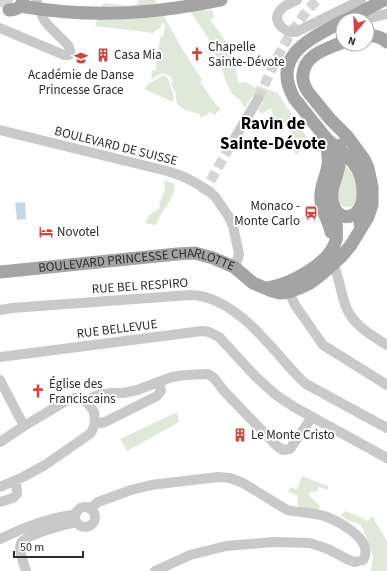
<svg xmlns="http://www.w3.org/2000/svg" width="387" height="571" font-family="'Source Sans 3',sans-serif">
<style>
.green{fill:#e0e8da}
.water{fill:#c8d7e6}
.lines{fill:none;stroke-linecap:round;stroke-linejoin:round}
.minor-tunnel{stroke:#d5d5d5;stroke-width:10;stroke-dasharray:10 5;stroke-linecap:butt}
.major-tunnel{stroke:#d5d5d5;stroke-width:13;stroke-dasharray:13 6;stroke-linecap:butt}
.minor{stroke:#c9c9c9;stroke-width:10}
.major{stroke:#a4a4a4;stroke-width:13}
.labels{text-anchor:middle;dominant-baseline:central;stroke-width:4;stroke-linejoin:round;paint-order:stroke}
.poi-label{font-size:13px;fill:#2c2c2c;stroke:#fff;text-anchor:start}
.street-label{font-size:13px;fill:#2c2c2c;stroke:#fff}
.district-label{font-size:17px;font-weight:bold;fill:#000;stroke:#fff}
</style>
<rect width="100%" height="100%" fill="#fff"/>
<path class="green" d="M139 0H155L180 45 202 80 200 82 214 102 221 109 214 115 211 112 201 118 199 114 185 110 177 104 176 99V94L171 84 173 80C165 69 159 74 151 80L152 70 155 71 158 56 160 37 163 36 165 26 164 23 161 24V27L153 33 95 26 101 7 104 3 131 6 137 4Z
M201 0 205 11 212 9 214 18 210 19 229 46 239 83 246 82 256 88 257 85 278 93 286 106 303 128 302 130 310 142 296 155 290 140 292 133 283 123 280 124 274 118 271 108 262 114 258 110 263 102 252 96 245 108 240 100 232 94 225 80 221 64 209 43 208 38 184 2Z
M164 75 168 79 174 96 173 102 144 89 149 83Z
M345 165C353 171 362 193 356 202 354 205 351 207 348 207 330 208 343 174 345 165Z
M164 180 175 184C175 199 160 212 156 225L145 223 149 215 160 208 159 204 165 190Z
M177 412 179 422 127 451 120 439Z
M302 476 328 486V490L319 487 317 491 308 493 311 497 320 506 319 511 300 510 297 503 298 496 288 492 290 487 297 489Z
M346 511C353 514 361 516 367 521L372 516 387 541V571H371L373 556 368 541 361 525 345 519 340 515Z"/>
<path class="water" d="M25 202 26 219 17 220 15 203Z"/>
<g class="lines">
<path class="minor-tunnel" d="M258 99C274 64 289 28 317 0
M203 194 233 141"/>
<path class="major-tunnel" d="M0 0 26 7"/>
<path class="minor" d="M297 0C291 3 282 6 279 12 272 23 286 33 296 32L361 0
M355 15 373 17 387 14
M0 28 64 55H69L70 54V50L68 45 48 25 44 20 36 0
M0 130 167 171 182 176 194 182 209 191 216 198 229 217 233 226 239 254 238 258 234 267
M233 141 258 99
M333 265C340 278 340 290 345 304 351 324 371 335 387 345
M289 292 295 305 323 345 387 385
M0 310 12 308 190 295C200 295 207 297 216 301 236 310 252 325 266 341 280 355 291 371 306 384L387 428
M0 357 202 331 209 332 219 337 256 377 276 395 294 407 387 458
M0 380 24 426
M87 402 93 397 99 395 111 393H123L137 390 172 377 185 375 208 374 214 378 224 391 277 446 283 450 290 449 312 417
M95 424 105 422 157 396 161 391 159 382
M0 442 24 426 66 401 75 398 81 399 87 402 94 412 95 424 91 433 45 465 23 477 0 487
M0 502 13 498 17 494 16 480
M75 517a10 10 0 1 1 20 0a10 10 0 1 1-20 0Z
M90 509 98 502 131 490 151 485 218 477 230 478 243 483 287 510C300 513 314 512 327 517 336 520 356 532 361 540 366 546 367 554 363 560L355 562 349 560 328 549 310 543 274 542 226 546 190 555 155 571
M0 539C24 527 50 518 76 514
M26 571C24 564 18 550 21 543 25 535 66 524 76 522"/>
<g class="major">
<path d="M26 7C93 18 155 14 221 0"/>
<path d="M9 10C17 10 21 8 23 0"/>
<path d="M346 20 384 0"/>
<path d="M343 21C312 38 270 55 294 98L325 137C332 145 341 150 348 157 369 177 363 199 360 224"/>
<path d="M367 36C374 35 381 37 387 42"/>
<path d="M325 137C327 146 329 156 328 165 326 178 319 189 321 202 323 213 329 222 331 232"/>
<path d="M340 145C340 153 340 162 338 170 336 179 331 187 332 197 332 208 340 221 353 215 358 213 360 208 362 203"/>
<path id="s1" d="M0 272 177 254 195 253 213 258 234 267 253 283 272 291 280 293 289 292 297 289 310 283 322 274 341 257 351 245 368 217 372 205V187L368 168 364 159 347 136 330 119 308 92C304 86 302 81 303 74 305 54 327 49 343 42"/>
<path d="M268 288C290 284 330 264 336 240 338 229 335 218 334 207"/>
</g>
</g>
<defs>
<g id="church-bare" transform="scale(1.08)"><path d="M-1.2-6h2.4v3.5h3.3v2.4h-3.3V6h-2.4V-.1h-3.3v-2.4h3.3Z" fill="#d2453e" stroke="#fff" stroke-width="2.5" paint-order="stroke"/></g>
<g id="building-bare" transform="scale(1.08)"><path d="M-4-6H4V6H1V3H-1V6H-4ZM-2.5-4.3h1.7v1.8h-1.7ZM.8-4.3h1.7v1.8H.8ZM-2.5-1h1.7V.8h-1.7ZM.8-1h1.7V.8H.8Z" fill="#d2453e" stroke="#fff" stroke-width="2.5" paint-order="stroke"/></g>
<g id="school-bare" transform="scale(1.08)"><path d="M0-5L7-2L0 1L-7-2ZM-4 1L0 2.5L4 1V4Q0 6-4 4Z" fill="#d2453e" stroke="#fff" stroke-width="2.5" paint-order="stroke"/></g>
<g id="station-bare" transform="scale(1.08)"><path d="M-3-6H3Q5-6 5-4V2Q5 4 3 4L4.5 6H3L1.5 4h-3L-3 6H-4.5L-3 4Q-5 4-5 2V-4Q-5-6-3-6ZM-3.5-4v3h7v-3ZM-3.5 1v1.5H-2V1ZM2 1v1.5H3.5V1Z" fill="#d2453e" stroke="#fff" stroke-width="2.5" paint-order="stroke"/></g>
<g id="hotel-bare" transform="scale(1.08)"><path d="M-6-4.5h1.5V1H6V5H4.5V3h-9V5H-6ZM-4 0a1.8 1.8 0 1 1 3.6 0ZM.5 0V-2.5h3Q6-2.5 6 0Z" fill="#d2453e" stroke="#fff" stroke-width="2.5" paint-order="stroke"/></g>
</defs>
<g fill-rule="evenodd">
<use href="#church-bare" x="197" y="54"/>
<use href="#building-bare" x="103" y="55"/>
<use href="#school-bare" x="81" y="58"/>
<use href="#station-bare" x="311" y="213"/>
<use href="#hotel-bare" x="46" y="232"/>
<use href="#church-bare" x="38" y="391"/>
<use href="#building-bare" x="240" y="435"/>
</g>
<g class="labels">
<g class="poi-label">
<text x="208" y="47">Chapelle<tspan x="208" dy="15">Sainte-Dévote</tspan></text>
<text x="114" y="55">Casa Mia</text>
<text x="81" y="75" text-anchor="middle">Académie de Danse<tspan x="81" dy="15">Princesse Grace</tspan></text>
<text x="300" y="206" text-anchor="end">Monaco -<tspan x="300" dy="15">Monte Carlo</tspan></text>
<text x="57" y="232">Novotel</text>
<text x="49" y="384">Église des<tspan x="49" dy="15">Franciscains</tspan></text>
<text x="251" y="435">Le Monte Cristo</text>
</g>
<g class="street-label">
<text transform="translate(116 146) rotate(14)">BOULEVARD DE SUISSE</text>
<text stroke="none"><textPath href="#s1" startOffset="138">BOULEVARD PRINCESSE CHARLOTTE</textPath></text>
<text transform="translate(140 286) rotate(-4)">RUE BEL RESPIRO</text>
<text transform="translate(117 329) rotate(-7)">RUE BELLEVUE</text>
</g>
<g class="district-label">
<text x="273" y="124">Ravin de<tspan x="273" dy="20">Sainte-Dévote</tspan></text>
</g>
</g>
<g transform="translate(355 32) rotate(199)"><circle r="19" fill="#ffffff" stroke="#ababab"/>
<path d="M0-3L7 15L0 10L-7 15Z" fill="#d2453e"/>
<text y="-6" font-size="11" font-weight="bold" text-anchor="middle" fill="#2c2c2c">N</text>
</g>
<path d="M14 551v6h69v-6" fill="none" stroke="#2c2c2c" stroke-width="2"/>
<text x="20" y="551" font-size="12" fill="#2c2c2c" stroke="#ffffff" stroke-width="3" paint-order="stroke">50 m</text>
</svg>
